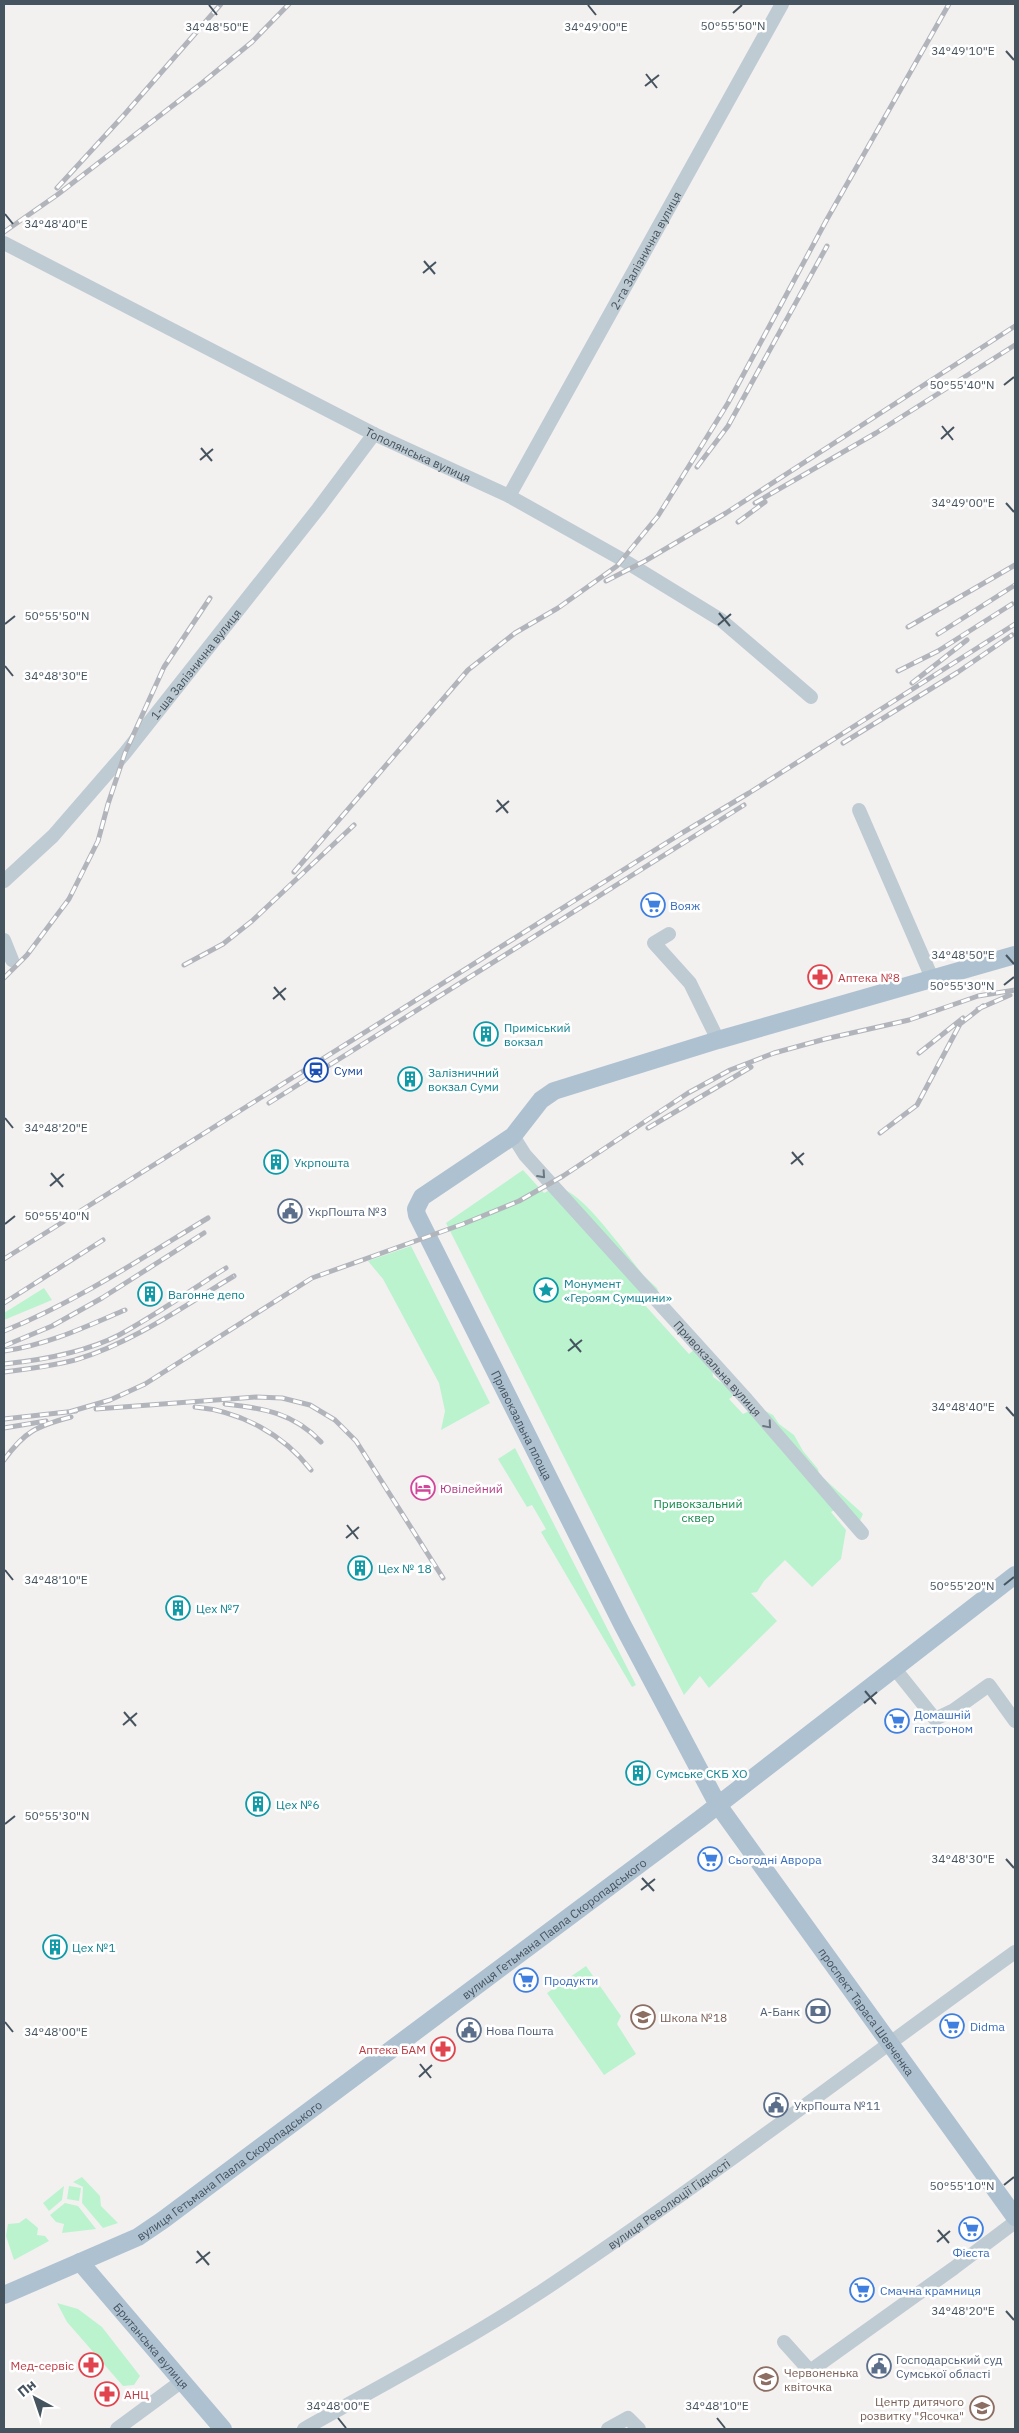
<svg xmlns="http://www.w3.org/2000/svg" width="1019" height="2433" font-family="'IBM Plex Sans',sans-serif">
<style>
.green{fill:#bbf3cf}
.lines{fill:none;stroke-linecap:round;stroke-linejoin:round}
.minor{stroke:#bfcbd3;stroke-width:14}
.major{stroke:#aec1d1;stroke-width:18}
.rail-casing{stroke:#b1b5bb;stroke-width:5}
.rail{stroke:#fff;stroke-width:3;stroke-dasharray:9;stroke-linecap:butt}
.oneway{stroke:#6a7882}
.ticks{fill:none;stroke:#46545f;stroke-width:2}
.labels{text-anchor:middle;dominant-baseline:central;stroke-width:5;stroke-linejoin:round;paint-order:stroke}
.street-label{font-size:12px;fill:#46545f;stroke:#fff}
.shop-label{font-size:12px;fill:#366cbe;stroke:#fff;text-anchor:start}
.health-label{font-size:12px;fill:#be3a42;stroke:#fff;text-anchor:start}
.culture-label{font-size:12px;fill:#0d838f;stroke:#fff;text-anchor:start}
.transit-label{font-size:12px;fill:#164399;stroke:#fff;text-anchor:start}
.service-label{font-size:12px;fill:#4e5e75;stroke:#fff;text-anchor:start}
.hotel-label{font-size:12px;fill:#b23c85;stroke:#fff;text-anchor:start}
.park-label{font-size:12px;fill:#108847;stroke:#fff}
.education-label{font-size:12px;fill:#785e54;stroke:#fff;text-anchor:start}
.ticks-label{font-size:12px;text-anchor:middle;fill:#46545f;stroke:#fff;stroke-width:5;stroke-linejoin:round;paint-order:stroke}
</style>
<rect width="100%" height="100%" fill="#f3f0f0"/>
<path class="green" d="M523 1170 544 1193C550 1190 556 1186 563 1189 586 1197 627 1255 644 1276L657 1288 660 1298 656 1303H643L689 1354 695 1349 712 1366 713 1377 733 1391 732 1397 729 1399 743 1414 758 1407 773 1415 779 1424 794 1435 803 1451 818 1469 819 1474 863 1514 858 1525 835 1510 831 1512 846 1530 841 1559 812 1587 785 1560 764 1581 757 1592 751 1593 777 1621 709 1688 700 1676 684 1695 446 1223Z
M411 1246 490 1403 441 1430 445 1411 439 1383 383 1279 368 1261Z
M44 1288 52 1300 4 1320V1313Z
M515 1448 636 1685 632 1687 541 1532 546 1529 532 1505 527 1507 498 1459Z
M586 1966 621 2016 617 2024 636 2054 604 2075 547 1993Z
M82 2177 100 2196 101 2206 118 2223 103 2228 82 2203 83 2187 73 2182Z
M64 2186 62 2200 49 2211 43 2203Z
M69 2186 81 2188 79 2201 67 2199Z
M65 2203 78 2206 96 2229 62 2233 64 2224 56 2222 50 2215Z
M26 2218 38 2228 37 2235 45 2236 49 2241 14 2260 6 2236 8 2224 19 2223Z
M57 2303 78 2309 102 2327 140 2376 134 2385 123 2386 67 2322Z"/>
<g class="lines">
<g class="minor">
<path id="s1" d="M4 243 374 434 509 496 623 560 721 620 811 697"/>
<path id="s2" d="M509 496 782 4"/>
<path d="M859 810 932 978"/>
<path id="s3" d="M4 881 53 836 125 753 318 509 374 434"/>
<path d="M669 934 654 943 690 983 718 1040"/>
<path d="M4 940 12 960"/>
<path id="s4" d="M513 1136 525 1155 747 1400 862 1533"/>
<path d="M895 1669 935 1719 954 1710 989 1685 1015 1721"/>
<path d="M784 2342 810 2371 954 2268 1015 2222"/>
<path d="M117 2429 182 2381"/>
<path id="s5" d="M304 2429C384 2384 466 2341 542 2291 704 2183 858 2065 1015 1952"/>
<path d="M608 2429 628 2418 639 2429"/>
</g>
<g class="major">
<path id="s6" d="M1015 955 718 1040 554 1091 541 1100 513 1136 422 1197 416 1209 417 1215 622 1624 718 1805 1015 2217"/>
<path id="s7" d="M80 2262 223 2429"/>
<path id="s8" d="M4 2295 138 2237 163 2220 700 1819 1015 1575"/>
</g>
<g class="rail-casing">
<path id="rail" d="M57 188 124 115 221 4
M4 232 57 195 202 83 252 42 289 4
M697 467 728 426 827 246
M755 503 876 433 1015 345
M738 522 765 502
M606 581 645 561 726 513 1015 326
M908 627 1015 565
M938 634 1015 585
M898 671 938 651 1012 604
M912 683 967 640
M843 743 958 672 1012 635
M294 872 468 670 515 633 558 608 617 566 658 516 728 403 826 221 949 4
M184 965 223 944 252 921 354 825
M4 978 27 955 69 899 98 841 108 804 125 753 164 667 210 598
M978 1009 1010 995
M919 1053 963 1018
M269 1103 744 805
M648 1128 751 1067
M880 1133 917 1105 960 1024 983 1006
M4 1259 682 833 749 793 1015 624
M4 1303 103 1240
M4 1331C76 1302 142 1258 208 1218
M4 1346 52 1326 102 1298 204 1233
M4 1351C47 1345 85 1327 125 1310
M4 1364C42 1360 84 1353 119 1335 156 1315 191 1290 226 1268
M4 1372C28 1369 52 1366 75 1360 132 1343 184 1306 234 1276
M225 1404C263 1408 294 1413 321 1442
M195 1407C240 1411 283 1434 311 1470
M96 1409 256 1397 282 1398 310 1405 335 1420 356 1441 443 1578
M69 1412 110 1400 145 1384 312 1278 463 1224 519 1201 563 1176 688 1093 730 1070 774 1053 825 1039 909 1020 978 996 1015 990
M4 1419 76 1411
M4 1428 46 1421
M4 1460C25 1431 37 1426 71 1417"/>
</g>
<use href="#rail" class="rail"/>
</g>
<defs><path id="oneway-chevron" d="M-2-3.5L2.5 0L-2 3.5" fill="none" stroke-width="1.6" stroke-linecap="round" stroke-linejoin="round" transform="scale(1.25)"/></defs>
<g class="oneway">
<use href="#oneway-chevron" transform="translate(542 1175) rotate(48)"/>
<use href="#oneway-chevron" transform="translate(768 1425) rotate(49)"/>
</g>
<path class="ticks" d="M209 5 217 15M588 5 596 15M733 13 742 5M1006 51 1014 60M646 74 657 88M645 86 659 75M5 214 13 224M424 261 435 274M423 273 436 262M1004 385 1014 377M942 426 953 440M941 439 954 427M201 448 212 461M200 460 213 449M1006 503 1014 512M719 613 730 626M5 624 15 616M718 625 731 614M5 666 13 676M497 800 508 813M496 812 509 801M1006 955 1014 964M1004 985 1014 977M274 987 285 1000M273 999 286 988M5 1118 13 1128M792 1152 803 1165M791 1164 804 1153M51 1173 63 1187M50 1186 64 1174M5 1224 15 1216M570 1339 581 1352M568 1351 582 1340M1006 1407 1014 1416M347 1525 358 1539M346 1538 359 1527M5 1570 13 1580M1004 1585 1014 1577M865 1691 876 1704M864 1703 877 1692M124 1712 136 1726M123 1725 137 1713M5 1824 15 1816M1006 1859 1014 1868M642 1878 654 1891M641 1890 655 1879M5 2022 13 2032M420 2064 431 2078M419 2077 432 2065M1004 2185 1014 2177M938 2230 949 2243M937 2242 950 2231M197 2251 209 2265M196 2263 210 2252M1006 2311 1014 2320M338 2418 346 2428M717 2418 725 2428"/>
<defs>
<g id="supermarket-ring" transform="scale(1.25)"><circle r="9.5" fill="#fff" stroke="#3f7fe0" stroke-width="1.5"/><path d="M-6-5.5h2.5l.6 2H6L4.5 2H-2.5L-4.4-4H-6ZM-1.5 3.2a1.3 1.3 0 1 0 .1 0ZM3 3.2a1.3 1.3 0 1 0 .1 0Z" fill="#3f7fe0"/></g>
<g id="pharmacy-ring" transform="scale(1.25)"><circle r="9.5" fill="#fff" stroke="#e0444e" stroke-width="1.5"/><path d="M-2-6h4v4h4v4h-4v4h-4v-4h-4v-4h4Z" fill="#e0444e"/></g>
<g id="building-ring" transform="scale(1.25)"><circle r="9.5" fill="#fff" stroke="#0f9aa8" stroke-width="1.5"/><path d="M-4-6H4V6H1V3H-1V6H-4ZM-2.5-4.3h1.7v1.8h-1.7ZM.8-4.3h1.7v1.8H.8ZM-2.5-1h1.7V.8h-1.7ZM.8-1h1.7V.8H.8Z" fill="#0f9aa8"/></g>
<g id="station-ring" transform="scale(1.25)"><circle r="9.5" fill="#fff" stroke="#1a4fb4" stroke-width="1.5"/><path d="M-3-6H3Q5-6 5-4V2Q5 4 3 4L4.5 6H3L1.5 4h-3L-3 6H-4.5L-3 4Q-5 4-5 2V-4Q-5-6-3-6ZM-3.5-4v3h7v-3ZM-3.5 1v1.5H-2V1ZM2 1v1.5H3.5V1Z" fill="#1a4fb4"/></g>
<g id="civic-ring" transform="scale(1.25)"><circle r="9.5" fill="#fff" stroke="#5c6f8a" stroke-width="1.5"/><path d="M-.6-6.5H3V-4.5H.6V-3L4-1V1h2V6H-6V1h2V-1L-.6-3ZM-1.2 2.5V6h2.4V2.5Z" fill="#5c6f8a"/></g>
<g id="sight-ring" transform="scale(1.25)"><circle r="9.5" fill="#fff" stroke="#0f9aa8" stroke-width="1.5"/><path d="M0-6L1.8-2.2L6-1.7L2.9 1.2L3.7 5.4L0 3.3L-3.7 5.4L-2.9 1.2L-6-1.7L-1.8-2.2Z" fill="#0f9aa8"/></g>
<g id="hotel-ring" transform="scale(1.25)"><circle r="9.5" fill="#fff" stroke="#d1479c" stroke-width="1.5"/><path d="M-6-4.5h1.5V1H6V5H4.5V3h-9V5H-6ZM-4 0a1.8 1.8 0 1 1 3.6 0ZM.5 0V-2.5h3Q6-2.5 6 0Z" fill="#d1479c"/></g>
<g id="bank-ring" transform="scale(1.25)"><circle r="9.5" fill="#fff" stroke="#5c6f8a" stroke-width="1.5"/><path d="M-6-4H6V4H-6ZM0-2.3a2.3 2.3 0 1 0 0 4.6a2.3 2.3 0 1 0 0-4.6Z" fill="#5c6f8a"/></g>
<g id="school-ring" transform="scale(1.25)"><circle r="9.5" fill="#fff" stroke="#8d6e63" stroke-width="1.5"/><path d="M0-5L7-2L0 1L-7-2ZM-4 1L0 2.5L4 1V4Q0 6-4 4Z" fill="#8d6e63"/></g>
</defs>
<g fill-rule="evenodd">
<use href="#supermarket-ring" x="653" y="905"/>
<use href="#pharmacy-ring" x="820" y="977"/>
<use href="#building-ring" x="486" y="1034"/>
<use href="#station-ring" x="316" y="1070"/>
<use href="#building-ring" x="410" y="1079"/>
<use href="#building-ring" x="276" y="1162"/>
<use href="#civic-ring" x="290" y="1211"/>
<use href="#sight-ring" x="546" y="1290"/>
<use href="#building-ring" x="150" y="1294"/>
<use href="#hotel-ring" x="423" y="1488"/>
<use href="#building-ring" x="360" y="1568"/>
<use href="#building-ring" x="178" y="1608"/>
<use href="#supermarket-ring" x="897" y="1721"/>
<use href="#building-ring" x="638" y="1773"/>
<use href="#building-ring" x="258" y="1804"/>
<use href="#supermarket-ring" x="710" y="1859"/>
<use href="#building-ring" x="55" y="1947"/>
<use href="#supermarket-ring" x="526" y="1980"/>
<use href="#bank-ring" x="818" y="2011"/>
<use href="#school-ring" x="643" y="2017"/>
<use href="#supermarket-ring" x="952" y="2026"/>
<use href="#civic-ring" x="469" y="2030"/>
<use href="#pharmacy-ring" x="443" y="2049"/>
<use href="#civic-ring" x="776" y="2105"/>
<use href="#supermarket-ring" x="971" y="2229"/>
<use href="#supermarket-ring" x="862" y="2290"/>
<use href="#pharmacy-ring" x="91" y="2365"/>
<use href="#civic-ring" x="879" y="2366"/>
<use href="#school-ring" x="766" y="2379"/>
<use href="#pharmacy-ring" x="107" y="2394"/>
<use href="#school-ring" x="982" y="2408"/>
</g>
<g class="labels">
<g class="street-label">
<text stroke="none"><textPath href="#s2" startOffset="281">2-га Залізнична вулиця</textPath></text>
<text stroke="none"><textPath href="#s1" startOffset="465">Тополянська вулиця</textPath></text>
<text stroke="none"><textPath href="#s3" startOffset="290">1-ша Залізнична вулиця</textPath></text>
<text stroke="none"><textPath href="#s4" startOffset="310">Привокзальна вулиця</textPath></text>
<text stroke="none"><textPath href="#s6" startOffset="906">Привокзальна площа</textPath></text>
<text stroke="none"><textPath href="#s8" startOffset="664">вулиця Гетьмана Павла Скоропадського</textPath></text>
<text stroke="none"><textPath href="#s6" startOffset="1588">проспект Тараса Шевченка</textPath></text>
<text stroke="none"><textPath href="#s8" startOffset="259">вулиця Гетьмана Павла Скоропадського</textPath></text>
<text stroke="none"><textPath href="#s5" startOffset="429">вулиця Революції Гідності</textPath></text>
<text stroke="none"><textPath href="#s7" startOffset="110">Британська вулиця</textPath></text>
</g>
<g class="shop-label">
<text x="670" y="905">Вояж</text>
<text x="914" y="1714">Домашній<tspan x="914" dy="14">гастроном</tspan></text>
<text x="728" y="1859">Сьогодні Аврора</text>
<text x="544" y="1980">Продукти</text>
<text x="970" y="2026">Didma</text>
<text x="971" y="2252" text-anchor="middle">Фієста</text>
<text x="880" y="2290">Смачна крамниця</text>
</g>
<g class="health-label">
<text x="838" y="977">Аптека №8</text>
<text x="426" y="2049" text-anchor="end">Аптека БАМ</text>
<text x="74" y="2365" text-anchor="end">Мед-сервіс</text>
<text x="124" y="2394">АНЦ</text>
</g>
<g class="culture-label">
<text x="504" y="1027">Приміський<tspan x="504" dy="14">вокзал</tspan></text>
<text x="428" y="1072">Залізничний<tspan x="428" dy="14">вокзал Суми</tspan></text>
<text x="294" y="1162">Укрпошта</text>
<text x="564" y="1283">Монумент<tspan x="564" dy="14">«Героям Сумщини»</tspan></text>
<text x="168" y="1294">Вагонне депо</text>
<text x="378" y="1568">Цех № 18</text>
<text x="196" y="1608">Цех №7</text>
<text x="656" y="1773">Сумське СКБ ХО</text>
<text x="276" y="1804">Цех №6</text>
<text x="72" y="1947">Цех №1</text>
</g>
<g class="transit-label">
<text x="334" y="1070">Суми</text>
</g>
<g class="service-label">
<text x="308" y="1211">УкрПошта №3</text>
<text x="800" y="2011" text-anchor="end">А-Банк</text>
<text x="486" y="2030">Нова Пошта</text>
<text x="794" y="2105">УкрПошта №11</text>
<text x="896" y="2359">Господарський суд<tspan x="896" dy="14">Сумської області</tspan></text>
</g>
<g class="hotel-label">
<text x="440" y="1488">Ювілейний</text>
</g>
<g class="park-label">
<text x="698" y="1503">Привокзальний<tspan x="698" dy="14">сквер</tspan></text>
</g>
<g class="education-label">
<text x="660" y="2017">Школа №18</text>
<text x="784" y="2372">Червоненька<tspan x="784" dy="14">квіточка</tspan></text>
<text x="964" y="2401" text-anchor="end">Центр дитячого<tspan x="964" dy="14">розвитку "Ясочка"</tspan></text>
</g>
</g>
<g class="ticks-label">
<text x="733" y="30">50°55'50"N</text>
<text x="217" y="31">34°48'50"E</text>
<text x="596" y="31">34°49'00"E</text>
<text x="963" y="55">34°49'10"E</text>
<text x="56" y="228">34°48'40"E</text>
<text x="962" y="389">50°55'40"N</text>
<text x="963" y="507">34°49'00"E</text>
<text x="57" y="620">50°55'50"N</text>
<text x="56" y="680">34°48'30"E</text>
<text x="963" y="959">34°48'50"E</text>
<text x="962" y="990">50°55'30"N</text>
<text x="56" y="1132">34°48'20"E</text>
<text x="57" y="1220">50°55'40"N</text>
<text x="963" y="1411">34°48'40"E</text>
<text x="56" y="1584">34°48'10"E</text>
<text x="962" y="1590">50°55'20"N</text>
<text x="57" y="1820">50°55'30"N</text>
<text x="963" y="1863">34°48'30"E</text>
<text x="56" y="2036">34°48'00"E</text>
<text x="962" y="2190">50°55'10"N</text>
<text x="963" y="2315">34°48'20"E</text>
<text x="338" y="2410">34°48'00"E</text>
<text x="717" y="2410">34°48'10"E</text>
</g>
<rect width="1019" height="2433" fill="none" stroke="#46545f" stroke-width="10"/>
<g transform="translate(35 2398) rotate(320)" stroke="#ffffff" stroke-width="4" paint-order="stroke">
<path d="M0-4L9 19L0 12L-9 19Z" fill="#46545f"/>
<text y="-8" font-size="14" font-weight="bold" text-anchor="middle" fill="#46545f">Пн</text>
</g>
</svg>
